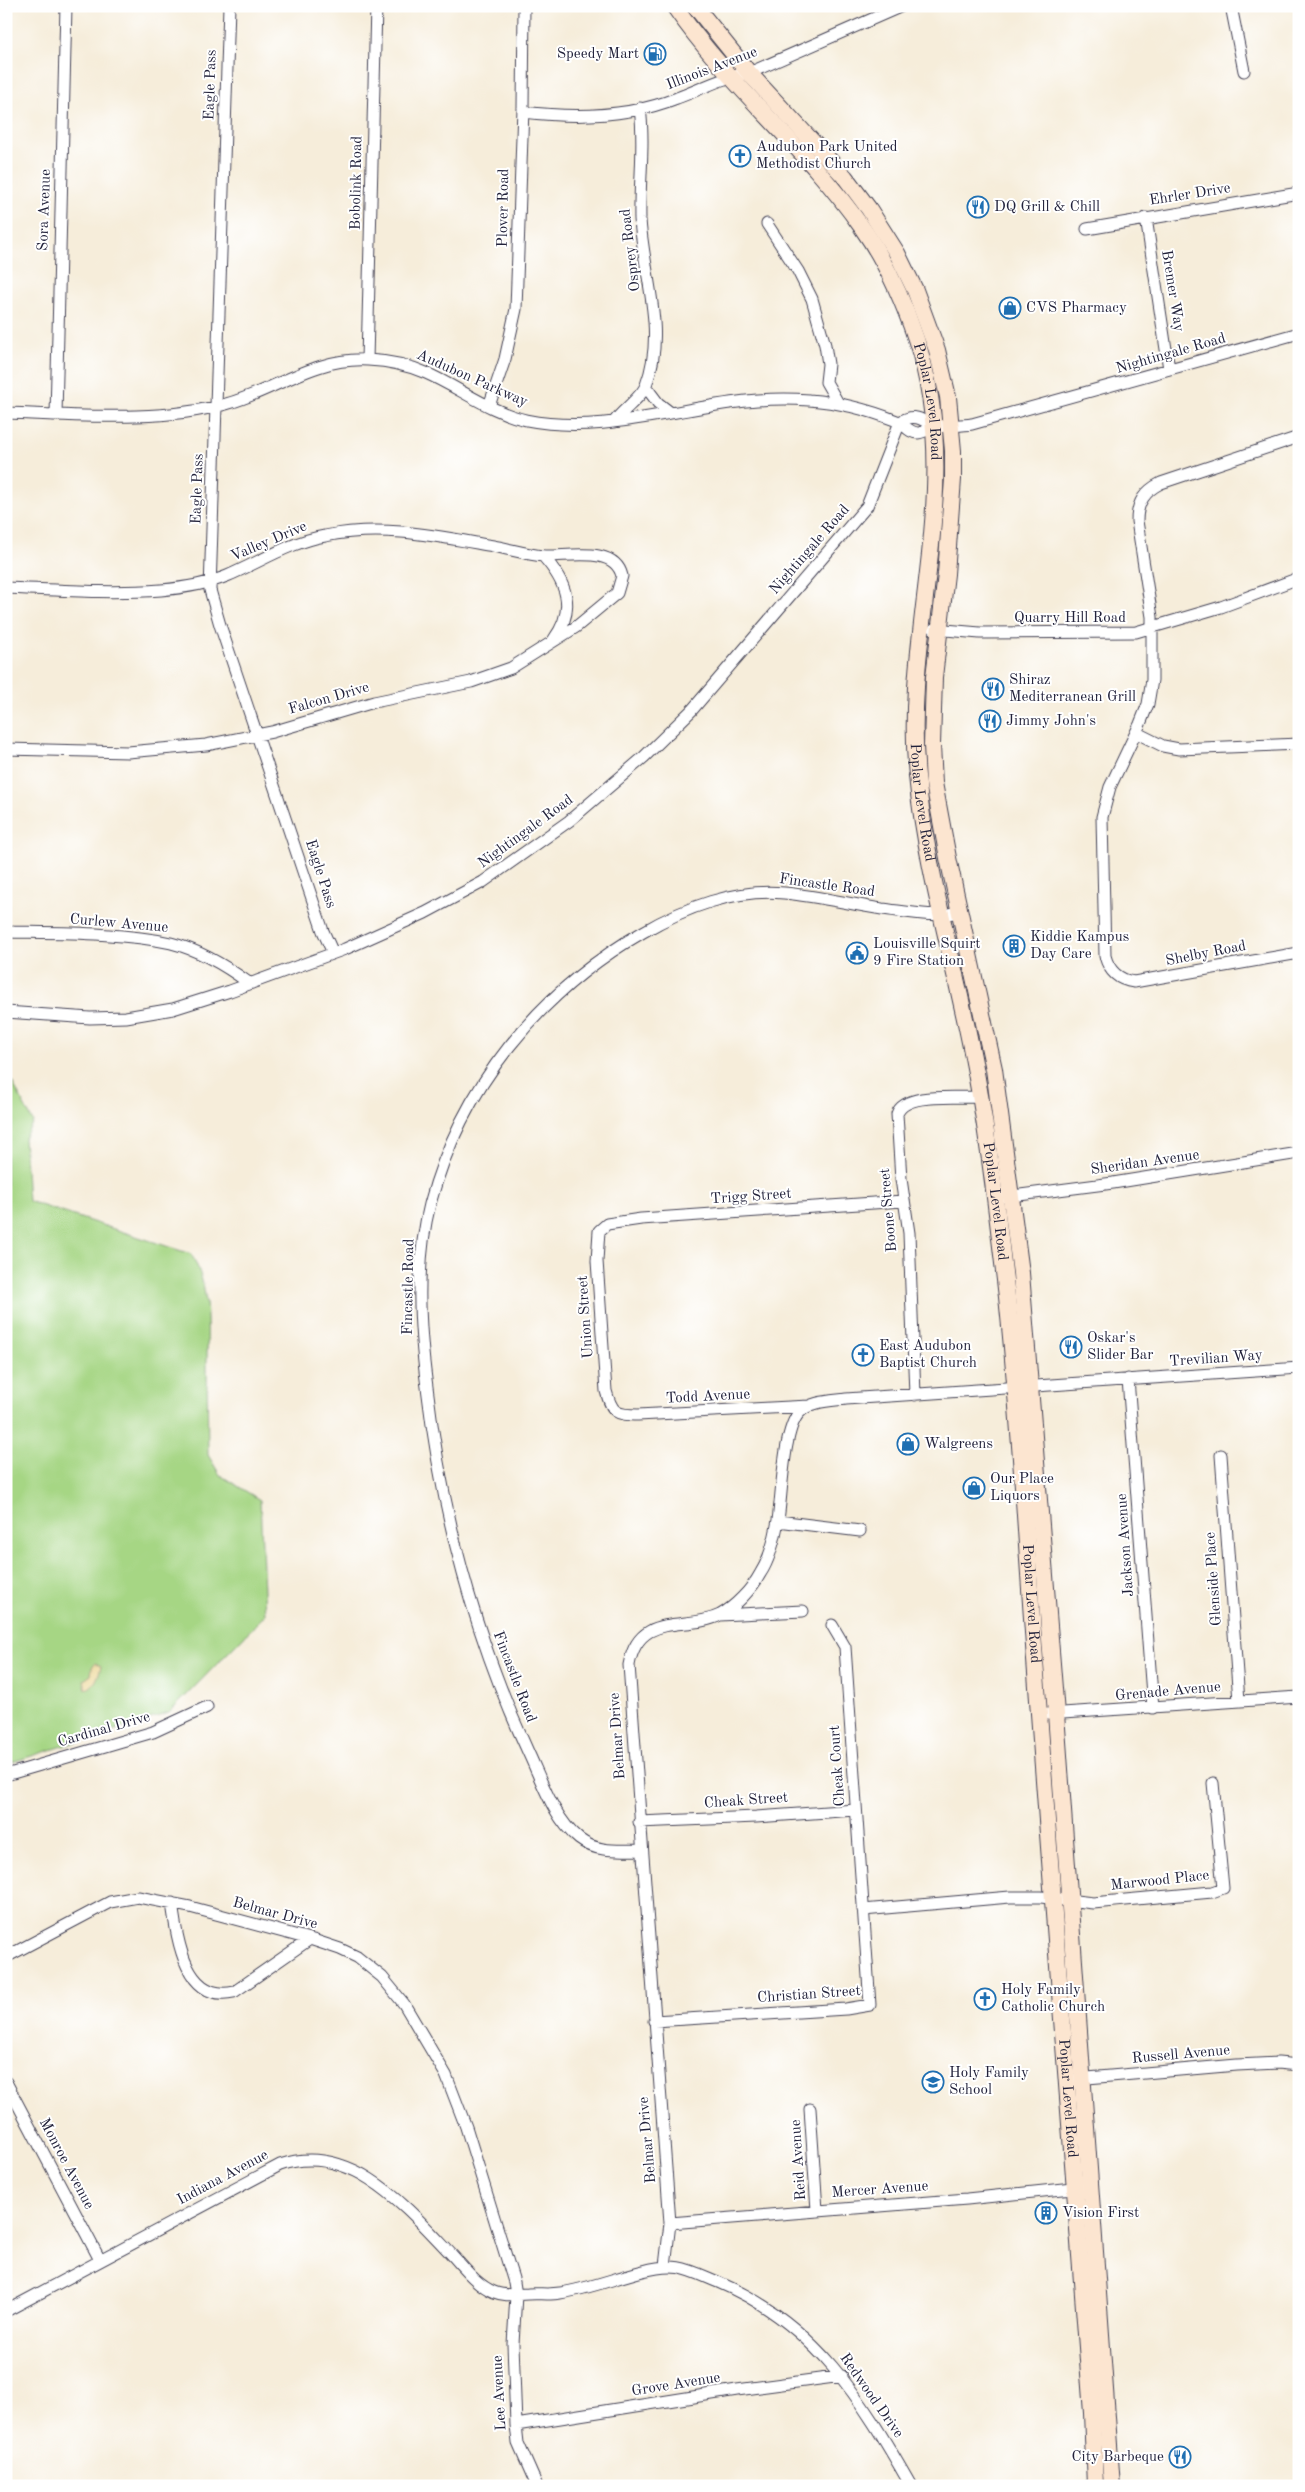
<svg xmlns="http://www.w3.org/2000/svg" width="1305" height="2492" font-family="'Old Standard TT',serif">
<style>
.green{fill:#a6d684;stroke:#647c60}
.sand{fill:#eeda9e;stroke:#887e6c}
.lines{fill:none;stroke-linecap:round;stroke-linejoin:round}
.minor-casing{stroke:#424053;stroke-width:13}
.secondary-casing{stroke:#424053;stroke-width:18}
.minor{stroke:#fff;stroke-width:11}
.secondary{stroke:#fce5d0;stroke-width:16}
.labels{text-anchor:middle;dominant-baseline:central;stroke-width:4;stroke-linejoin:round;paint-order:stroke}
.poi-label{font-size:15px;fill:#22223b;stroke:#fff;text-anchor:start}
.street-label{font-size:15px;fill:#22223b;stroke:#fff}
</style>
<rect width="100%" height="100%" fill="#fff"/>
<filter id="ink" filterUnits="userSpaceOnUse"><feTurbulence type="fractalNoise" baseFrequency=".02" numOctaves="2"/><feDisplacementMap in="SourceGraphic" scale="10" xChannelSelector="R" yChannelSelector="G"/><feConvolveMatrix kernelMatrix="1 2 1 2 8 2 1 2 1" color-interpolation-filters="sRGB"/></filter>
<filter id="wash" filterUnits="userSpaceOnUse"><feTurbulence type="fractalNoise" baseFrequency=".0096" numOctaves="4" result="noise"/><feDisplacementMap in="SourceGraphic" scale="20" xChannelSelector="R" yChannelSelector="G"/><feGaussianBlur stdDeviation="1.12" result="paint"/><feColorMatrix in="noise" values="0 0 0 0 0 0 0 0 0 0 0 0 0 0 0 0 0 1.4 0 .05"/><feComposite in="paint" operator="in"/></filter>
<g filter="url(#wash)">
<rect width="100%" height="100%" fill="#f6edda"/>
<path class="green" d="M6 1070 33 1122 24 1138 28 1201 191 1254C211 1287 207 1329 207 1367 207 1396 208 1426 208 1455L220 1475 260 1500 265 1615 169 1713 6 1764Z"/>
<path class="sand" d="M95 1663 101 1666C99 1675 95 1687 86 1689L84 1680 91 1675 92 1667Z"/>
</g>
<g filter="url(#ink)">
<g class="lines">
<g class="minor-casing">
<path id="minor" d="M229 6 210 590 220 625 323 931 333 953
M1231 6 1244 71
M523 112C573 118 630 117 677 98 702 89 722 77 749 73L902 6
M1146 218 1169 369
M767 224 798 271 812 299 825 345 828 364 826 382 838 403
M1087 229 1299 193
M367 360 376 6
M646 387 658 403 671 413
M489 406 505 359 516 309 523 108 524 6
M6 413C76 415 158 423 226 404 275 391 313 357 368 360 388 361 408 365 426 373 460 388 490 412 526 420 621 439 714 391 809 400 839 402 869 410 897 421 904 424 909 433 918 433 922 433 928 429 932 428 944 425 959 426 972 424L1299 333
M56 415 66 6
M614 422C622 410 642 397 646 385 667 330 643 274 640 219 639 181 645 145 640 108
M900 422C914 413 922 419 934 427
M1299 437 1161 483C1145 491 1137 502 1137 521L1152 617V680L1148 704 1140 724 1110 787 1102 817 1105 956C1109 971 1118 980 1134 982L1299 953
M543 556C566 582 577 608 554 639
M6 588C57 590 110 594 161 590 183 588 207 584 227 576 260 562 290 542 325 536 382 524 436 536 493 546 510 549 528 555 545 556 568 557 615 545 622 576L617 593 576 627 511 668 471 682 374 702 272 732 206 745 128 752 6 749
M934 629 980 633 1136 632 1221 607 1299 578
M1137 733 1163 746 1179 749 1299 744
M6 932C57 933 122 932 171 943 199 950 226 966 249 983
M6 1012 90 1018 126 1017 173 1009 230 991 345 949 425 913 483 882 569 821 644 757 692 710 867 506 900 422
M1004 1197 1113 1183 1299 1153
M1128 1379 1153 1708
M915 1395 909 1233 901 1179 897 1114C905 1091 959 1099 980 1097
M809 1406 638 1415C616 1415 612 1413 606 1391L597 1261 599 1231 607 1224 641 1219 903 1201
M1221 1455 1239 1701
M778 1521 860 1531
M720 1615 803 1611
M1048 1714 1299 1697
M6 1775 153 1732 207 1707
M639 1822 756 1817 855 1810
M641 1850C619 1850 597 1853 579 1839 555 1820 542 1782 529 1754 475 1638 442 1514 427 1387 419 1327 415 1263 430 1204 461 1087 539 992 643 932 684 908 736 888 784 893 817 896 849 904 882 909 908 912 934 918 959 912
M172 1903C177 1938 185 2003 234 1992L310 1939
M863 1910 1010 1897H1041L1093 1903 1212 1892 1223 1888 1213 1783
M6 1957 110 1902 138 1897 190 1907 313 1940 340 1949 357 1957 382 1977 404 2004 446 2075 466 2127 514 2282 516 2295 513 2344 516 2425 518 2443 537 2486
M654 2021 846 2009 870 2005 845 1647 832 1625
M1076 2079 1237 2065 1278 2063 1299 2065
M6 2082 100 2260
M810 2109 817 2210
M670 2223 967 2199 1082 2187
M665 2266 670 2223 629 1665C639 1610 686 1632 720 1615 735 1607 752 1589 760 1574 770 1559 775 1538 778 1520 782 1496 783 1430 799 1413 810 1401 831 1401 846 1399L1299 1368
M6 2311 280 2165C353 2141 408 2209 453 2256 465 2269 477 2285 494 2292 506 2297 516 2294 528 2294 539 2293 549 2295 560 2293 588 2289 615 2278 643 2271 677 2262 687 2269 718 2282 815 2323 861 2398 911 2486
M516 2425 737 2390 842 2376"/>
</g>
<g class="secondary-casing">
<g id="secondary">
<path id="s1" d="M674 6C729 86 806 147 861 226 885 260 903 300 916 339 966 487 902 628 917 776 926 868 953 957 971 1047 988 1130 997 1213 1007 1297 1020 1417 1026 1539 1035 1660 1054 1911 1072 2162 1092 2413L1095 2486"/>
<path d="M695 6 749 73 845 177 869 209 897 253 915 290 937 350 948 397 953 451V479L946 574 934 677 932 745 934 783 948 858 994 1069 1021 1273 1056 1714 1112 2486"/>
</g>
</g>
<use href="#minor" class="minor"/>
<use href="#secondary" class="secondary"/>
</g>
</g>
<defs>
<g id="fuel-ring" transform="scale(1.125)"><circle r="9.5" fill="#fff" stroke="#1f6fb2" stroke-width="1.5"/><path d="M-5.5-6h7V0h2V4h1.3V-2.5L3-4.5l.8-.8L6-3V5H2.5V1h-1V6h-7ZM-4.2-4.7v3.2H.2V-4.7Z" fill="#1f6fb2"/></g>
<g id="church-ring" transform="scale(1.125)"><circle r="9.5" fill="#fff" stroke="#1f6fb2" stroke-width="1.5"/><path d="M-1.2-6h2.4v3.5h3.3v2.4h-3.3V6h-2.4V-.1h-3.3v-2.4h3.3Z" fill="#1f6fb2"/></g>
<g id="restaurant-ring" transform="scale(1.125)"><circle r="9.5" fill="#fff" stroke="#1f6fb2" stroke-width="1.5"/><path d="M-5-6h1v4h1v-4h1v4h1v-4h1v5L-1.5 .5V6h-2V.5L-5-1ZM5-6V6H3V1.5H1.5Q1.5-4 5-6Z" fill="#1f6fb2"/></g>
<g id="shop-ring" transform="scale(1.125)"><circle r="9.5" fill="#fff" stroke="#1f6fb2" stroke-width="1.5"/><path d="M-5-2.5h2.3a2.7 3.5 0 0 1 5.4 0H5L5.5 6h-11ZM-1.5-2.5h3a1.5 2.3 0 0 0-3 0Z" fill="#1f6fb2"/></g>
<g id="building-ring" transform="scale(1.125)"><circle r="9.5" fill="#fff" stroke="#1f6fb2" stroke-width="1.5"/><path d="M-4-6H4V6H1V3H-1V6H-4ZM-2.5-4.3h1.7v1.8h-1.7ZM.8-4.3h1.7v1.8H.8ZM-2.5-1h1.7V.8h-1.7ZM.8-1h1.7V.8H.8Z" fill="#1f6fb2"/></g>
<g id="civic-ring" transform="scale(1.125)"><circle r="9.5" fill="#fff" stroke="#1f6fb2" stroke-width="1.5"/><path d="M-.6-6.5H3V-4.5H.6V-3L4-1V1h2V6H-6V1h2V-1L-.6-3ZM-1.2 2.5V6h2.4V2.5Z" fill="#1f6fb2"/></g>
<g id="school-ring" transform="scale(1.125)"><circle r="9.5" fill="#fff" stroke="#1f6fb2" stroke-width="1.5"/><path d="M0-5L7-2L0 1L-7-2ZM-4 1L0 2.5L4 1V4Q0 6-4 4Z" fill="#1f6fb2"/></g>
</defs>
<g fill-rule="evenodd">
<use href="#fuel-ring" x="655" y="54"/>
<use href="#church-ring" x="740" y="156"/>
<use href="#restaurant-ring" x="978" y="207"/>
<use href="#shop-ring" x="1010" y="308"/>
<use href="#restaurant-ring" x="993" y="689"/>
<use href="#restaurant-ring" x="990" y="721"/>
<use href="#building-ring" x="1014" y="946"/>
<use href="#civic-ring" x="857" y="953"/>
<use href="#restaurant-ring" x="1071" y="1347"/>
<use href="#church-ring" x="863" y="1355"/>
<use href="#shop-ring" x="908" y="1444"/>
<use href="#shop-ring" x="974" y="1488"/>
<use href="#church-ring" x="985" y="1999"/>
<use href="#school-ring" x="933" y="2082"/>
<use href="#building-ring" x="1046" y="2213"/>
<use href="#restaurant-ring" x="1180" y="2457"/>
</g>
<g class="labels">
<g class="poi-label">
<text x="639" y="54" text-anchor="end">Speedy Mart</text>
<text x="756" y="147">Audubon Park United<tspan x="756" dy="17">Methodist Church</tspan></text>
<text x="994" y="207">DQ Grill &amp; Chill</text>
<text x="1026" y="308">CVS Pharmacy</text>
<text x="1009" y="680">Shiraz<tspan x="1009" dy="17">Mediterranean Grill</tspan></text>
<text x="1006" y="721">Jimmy John's</text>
<text x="1030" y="937">Kiddie Kampus<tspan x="1030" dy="17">Day Care</tspan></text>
<text x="873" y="944">Louisville Squirt<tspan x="873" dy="17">9 Fire Station</tspan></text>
<text x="1087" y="1338">Oskar's<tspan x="1087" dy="17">Slider Bar</tspan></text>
<text x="879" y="1346">East Audubon<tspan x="879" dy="17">Baptist Church</tspan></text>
<text x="924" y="1444">Walgreens</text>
<text x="990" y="1479">Our Place<tspan x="990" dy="17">Liquors</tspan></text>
<text x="1001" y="1990">Holy Family<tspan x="1001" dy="17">Catholic Church</tspan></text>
<text x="949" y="2073">Holy Family<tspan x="949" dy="17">School</tspan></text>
<text x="1062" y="2213">Vision First</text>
<text x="1164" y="2457" text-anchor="end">City Barbeque</text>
</g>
<g class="street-label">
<text transform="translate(712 69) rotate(-21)">Illinois Avenue</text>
<text transform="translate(211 85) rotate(-88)">Eagle Pass</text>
<text transform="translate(357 183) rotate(-89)">Bobolink Road</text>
<text transform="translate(1190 195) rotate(-9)">Ehrler Drive</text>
<text transform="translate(504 208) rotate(-89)">Plover Road</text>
<text transform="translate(45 210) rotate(-88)">Sora Avenue</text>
<text transform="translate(631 250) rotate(-97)">Osprey Road</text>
<text transform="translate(1172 291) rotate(81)">Bremer Way</text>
<text transform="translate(1171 354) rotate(-16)">Nightingale Road</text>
<text transform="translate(472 379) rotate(24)">Audubon Parkway</text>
<text stroke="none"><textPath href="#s1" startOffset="479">Poplar Level Road</textPath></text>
<text transform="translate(198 489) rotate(-88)">Eagle Pass</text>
<text transform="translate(269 542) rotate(-23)">Valley Drive</text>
<text transform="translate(810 550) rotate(-49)">Nightingale Road</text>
<text x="1070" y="618">Quarry Hill Road</text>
<text transform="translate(329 699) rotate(-16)">Falcon Drive</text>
<text stroke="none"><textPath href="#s1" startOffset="882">Poplar Level Road</textPath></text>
<text transform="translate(526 832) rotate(-36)">Nightingale Road</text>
<text transform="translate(320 874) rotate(72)">Eagle Pass</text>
<text transform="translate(827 886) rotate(8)">Fincastle Road</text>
<text transform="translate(119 924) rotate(5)">Curlew Avenue</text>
<text transform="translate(1206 954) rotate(-11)">Shelby Road</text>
<text transform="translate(1145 1163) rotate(-8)">Sheridan Avenue</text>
<text transform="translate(751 1197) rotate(-4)">Trigg Street</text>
<text stroke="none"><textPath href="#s1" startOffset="1288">Poplar Level Road</textPath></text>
<text transform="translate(889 1210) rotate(-95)">Boone Street</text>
<text transform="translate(409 1287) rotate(-89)">Fincastle Road</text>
<text transform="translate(586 1317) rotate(-94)">Union Street</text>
<text transform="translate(1216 1359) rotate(-4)">Trevilian Way</text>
<text transform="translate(708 1397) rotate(-3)">Todd Avenue</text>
<text transform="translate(1126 1545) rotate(-94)">Jackson Avenue</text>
<text transform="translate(1214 1579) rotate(-94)">Glenside Place</text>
<text stroke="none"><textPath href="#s1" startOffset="1692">Poplar Level Road</textPath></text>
<text transform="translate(514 1677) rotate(69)">Fincastle Road</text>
<text transform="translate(1168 1692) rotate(-5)">Grenade Avenue</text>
<text transform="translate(104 1730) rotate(-16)">Cardinal Drive</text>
<text transform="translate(618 1736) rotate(-94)">Belmar Drive</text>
<text transform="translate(838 1766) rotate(-94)">Cheak Court</text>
<text transform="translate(746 1801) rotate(-4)">Cheak Street</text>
<text transform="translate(1160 1881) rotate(-6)">Marwood Place</text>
<text transform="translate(275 1914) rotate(15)">Belmar Drive</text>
<text transform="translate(809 1995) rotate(-4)">Christian Street</text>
<text transform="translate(1181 2055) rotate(-5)">Russell Avenue</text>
<text stroke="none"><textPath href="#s1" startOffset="2188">Poplar Level Road</textPath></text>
<text transform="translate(648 2140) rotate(-95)">Belmar Drive</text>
<text transform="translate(799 2160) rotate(-94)">Reid Avenue</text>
<text transform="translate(66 2164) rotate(62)">Monroe Avenue</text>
<text transform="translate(223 2178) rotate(-28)">Indiana Avenue</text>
<text transform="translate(880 2190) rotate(-4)">Mercer Avenue</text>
<text transform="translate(676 2385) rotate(-9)">Grove Avenue</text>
<text transform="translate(500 2393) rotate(-93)">Lee Avenue</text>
<text transform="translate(871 2396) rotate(55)">Redwood Drive</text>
</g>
</g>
<rect width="1305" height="2492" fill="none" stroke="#fff" stroke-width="25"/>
</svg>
